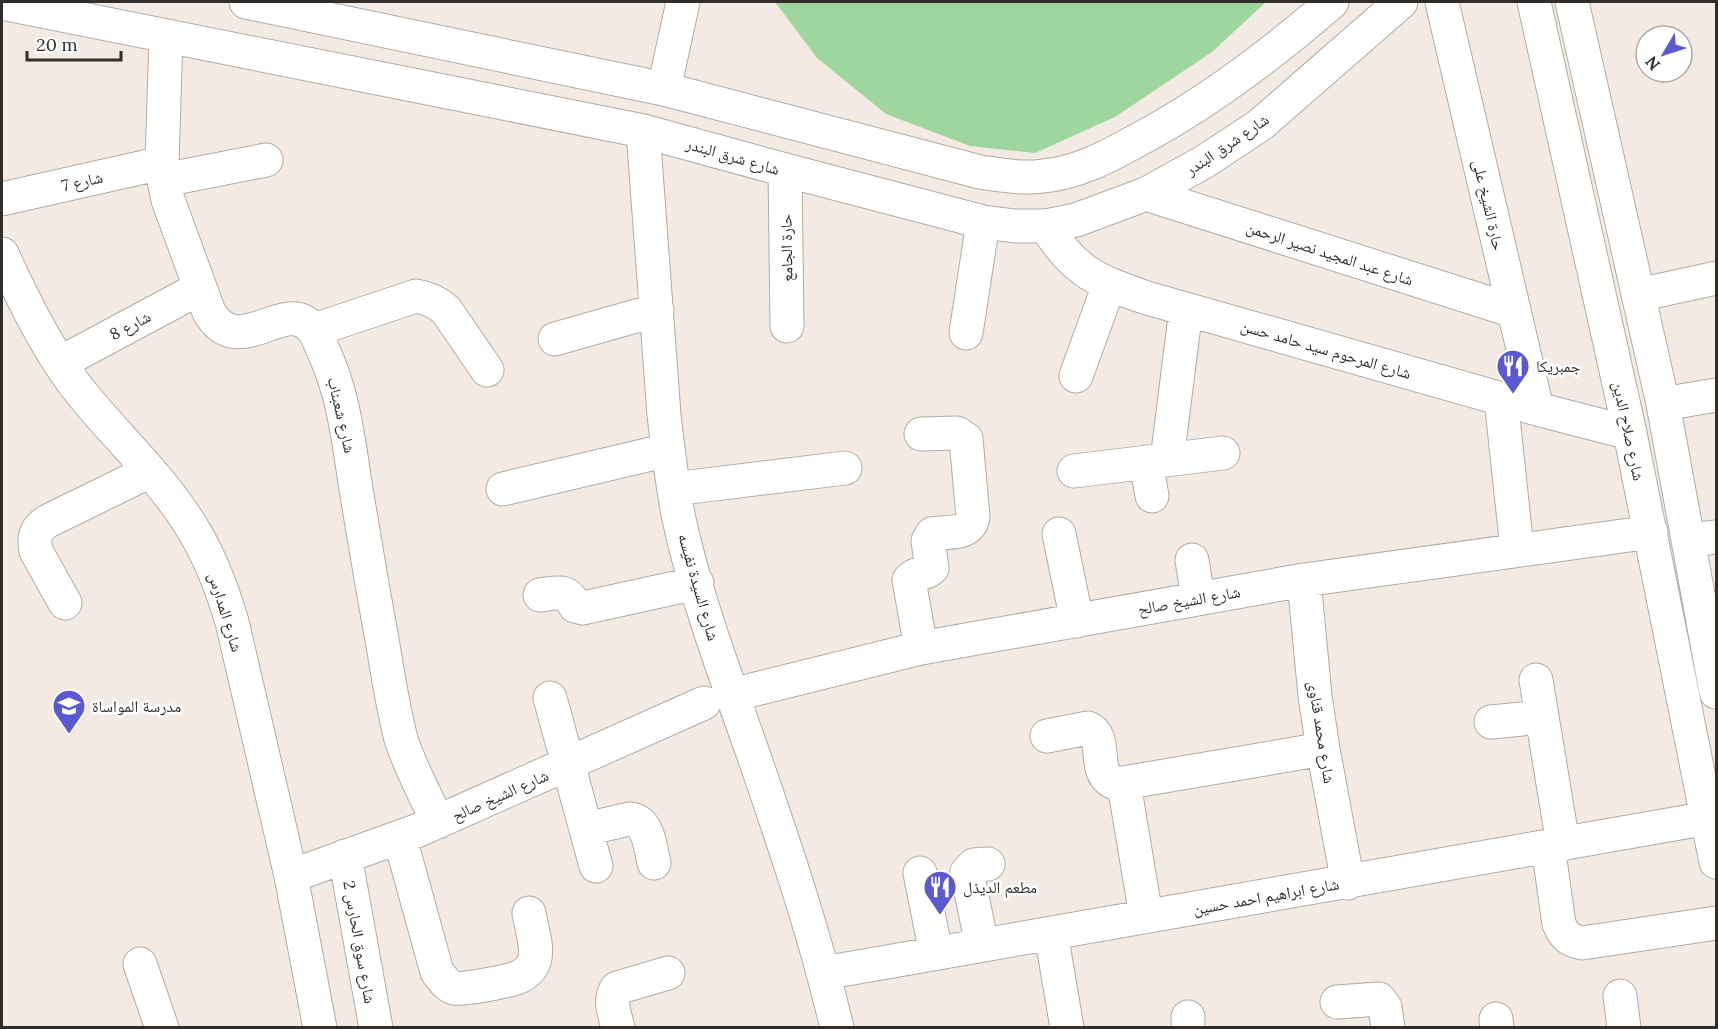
<svg xmlns="http://www.w3.org/2000/svg" width="1718" height="1029" font-family="Lora,'Noto Naskh Arabic',serif">
<style>
.green{fill:#9ed69e}
.lines{fill:none;stroke-linecap:round;stroke-linejoin:round}
.minor-casing{stroke:#b2aba3;stroke-width:35}
.major-casing{stroke:#b2aba3;stroke-width:35}
.minor{stroke:#fff;stroke-width:33}
.major{stroke:#fff;stroke-width:33}
.labels{text-anchor:middle;dominant-baseline:central;stroke-width:5;stroke-linejoin:round;paint-order:stroke}
.street-label{font-size:16px;fill:#302d2a;stroke:#fff}
.poi-label{font-size:16px;fill:#302d2a;stroke:#fff;text-anchor:start}
</style>
<rect width="100%" height="100%" fill="#f3ebe3"/>
<path class="green" d="M775 2H1266L1212 52 1115 117 1035 153 970 146 886 114 817 58Z"/>
<g class="lines">
<g class="minor-casing">
<path id="minor" d="M1442 2 1537 409
M166 36 162 163 164 180 168 200 209 312C239 364 286 293 313 330 318 335 320 344 323 350 346 399 349 449 358 501 366 549 374 597 383 645 388 676 393 708 401 739 410 767 425 795 438 822
M664 89 683 2
M643 131 664 415C668 450 672 484 679 519 697 602 728 682 756 762 786 849 816 938 837 1028
M785 170 787 326
M164 180 266 160
M1146 194 1514 311
M2 199 162 163
M1046 226C1074 272 1097 281 1147 298L1537 409 1630 433
M2 254C23 299 45 345 75 385 112 433 159 474 191 526 210 556 222 588 232 622L291 876 320 1028
M1638 295 1716 278
M314 330 416 296C428 298 437 302 446 310L487 370
M966 333 983 222
M555 339 657 310
M60 363 200 288
M1076 376 1109 285
M1501 399 1517 549
M1663 404 1716 395
M1167 460 1186 309
M1146 462 1152 496
M1074 471 1223 453
M503 489 668 450
M674 489 845 468
M1059 534 1077 621
M1689 540 1716 537
M1192 560 1198 599
M1304 580 1315 696 1323 749 1348 883
M540 595C558 593 567 588 575 606L583 608 697 583
M65 603 36 551C33 537 36 528 48 521L150 471
M921 648 909 580C915 572 926 575 932 568L928 541 932 534C947 531 970 536 973 517L966 439 957 433 921 434
M1536 680 1563 844
M732 695 921 648 1304 580 1651 532
M550 698 596 866
M1491 722 1542 717
M1047 736 1088 728C1110 738 1089 775 1117 784L1323 749
M1124 784 1146 916
M586 829 629 819C649 820 650 847 654 863
M400 838 437 972C442 978 446 985 454 988 464 990 509 981 519 977 525 974 530 970 533 964 540 950 531 928 529 913
M1548 846 1559 924C1564 936 1569 940 1582 943L1716 923
M345 856 376 1028
M920 873 936 953
M291 876 419 830 704 703
M1051 933 1067 1028
M982 945 967 872 974 865 988 864
M140 964 162 1028
M824 973 1708 818
M1620 996 1624 1028
M1337 1002 1379 999 1385 1007 1388 1028
M1496 1019 1497 1028
M618 1028C615 1014 608 1000 617 988L668 973
M1188 1028V1017"/>
</g>
<g class="major-casing">
<path id="major" d="M246 2 664 89 980 172C1001 175 1022 179 1043 176 1077 173 1107 157 1136 141 1208 103 1271 55 1332 2
M1534 2 1630 433 1716 862
M1572 2 1663 404 1716 692
M2 3 643 131 785 170 983 222 1015 226H1046L1076 220 1146 194 1204 162 1260 125 1401 2"/>
</g>
<use href="#minor" class="minor"/>
<use href="#major" class="major"/>
</g>
<defs>
<g id="restaurant-pin" transform="scale(1.725)"><path d="M0 17L-7.5 6A9.5 9.5 0 1 1 7.5 6Z" fill="#5b59d1" stroke="#fff"/><path d="M-5-6h1v4h1v-4h1v4h1v-4h1v5L-1.5 .5V6h-2V.5L-5-1ZM5-6V6H3V1.5H1.5Q1.5-4 5-6Z" fill="#fff"/></g>
<g id="school-pin" transform="scale(1.725)"><path d="M0 17L-7.5 6A9.5 9.5 0 1 1 7.5 6Z" fill="#5b59d1" stroke="#fff"/><path d="M0-5L7-2L0 1L-7-2ZM-4 1L0 2.5L4 1V4Q0 6-4 4Z" fill="#fff"/></g>
</defs>
<g fill-rule="evenodd">
<use href="#restaurant-pin" x="1513" y="366"/>
<use href="#school-pin" x="69" y="706"/>
<use href="#restaurant-pin" x="940" y="887"/>
</g>
<g class="labels">
<g class="street-label">
<text transform="translate(1227 144) rotate(-34)">شارع شرق البندر</text>
<text transform="translate(733 156) rotate(16)">شارع شرق البندر</text>
<text transform="translate(82 181) rotate(-13)">شارع 7</text>
<text transform="translate(1489 205) rotate(77)">حارة الشيخ على</text>
<text transform="translate(786 248) rotate(-91)">حارة الجامع</text>
<text transform="translate(1330 253) rotate(18)">شارع عبد المجيد نصير الرحمن</text>
<text transform="translate(130 325) rotate(-28)">شارع 8</text>
<text transform="translate(1326 349) rotate(16)">شارع المرحوم سيد حامد حسن</text>
<text transform="translate(342 415) rotate(77)">شارع شعبناب</text>
<text transform="translate(1629 431) rotate(78)">شارع صلاح الدين</text>
<text transform="translate(699 587) rotate(74)">شارع السيدة نفيسه</text>
<text transform="translate(1189 600) rotate(-10)">شارع الشيخ صالح</text>
<text transform="translate(226 612) rotate(73)">شارع المدارس</text>
<text transform="translate(1322 732) rotate(81)">شارع محمد قناوى</text>
<text transform="translate(500 795) rotate(-24)">شارع الشيخ صالح</text>
<text transform="translate(1266 896) rotate(-10)">شارع ابراهيم احمد حسين</text>
<text transform="translate(360 942) rotate(80)">شارع سوق الحارس 2</text>
</g>
<g class="poi-label">
<text x="1536" y="366">جمبريكا</text>
<text x="92" y="706">مدرسة المواساة</text>
<text x="963" y="887">مطعم الديذل</text>
</g>
</g>
<rect width="1718" height="1029" fill="none" stroke="#302d2a" stroke-width="6"/>
<g transform="translate(1664 54) rotate(231)"><circle r="28" fill="#ffffff" stroke="#acabaa" stroke-width="1.5"/>
<path d="M0-4.5L10 22L0 15L-10 22Z" fill="#5b59d1"/>
<text y="-9" font-size="16" font-weight="bold" text-anchor="middle" fill="#302d2a">N</text>
</g>
<path d="M27 51v9h94v-9" fill="none" stroke="#302d2a" stroke-width="3"/>
<text x="36" y="51" font-size="18" fill="#302d2a" stroke="#ffffff" stroke-width="4.5" paint-order="stroke">20 m</text>
</svg>
